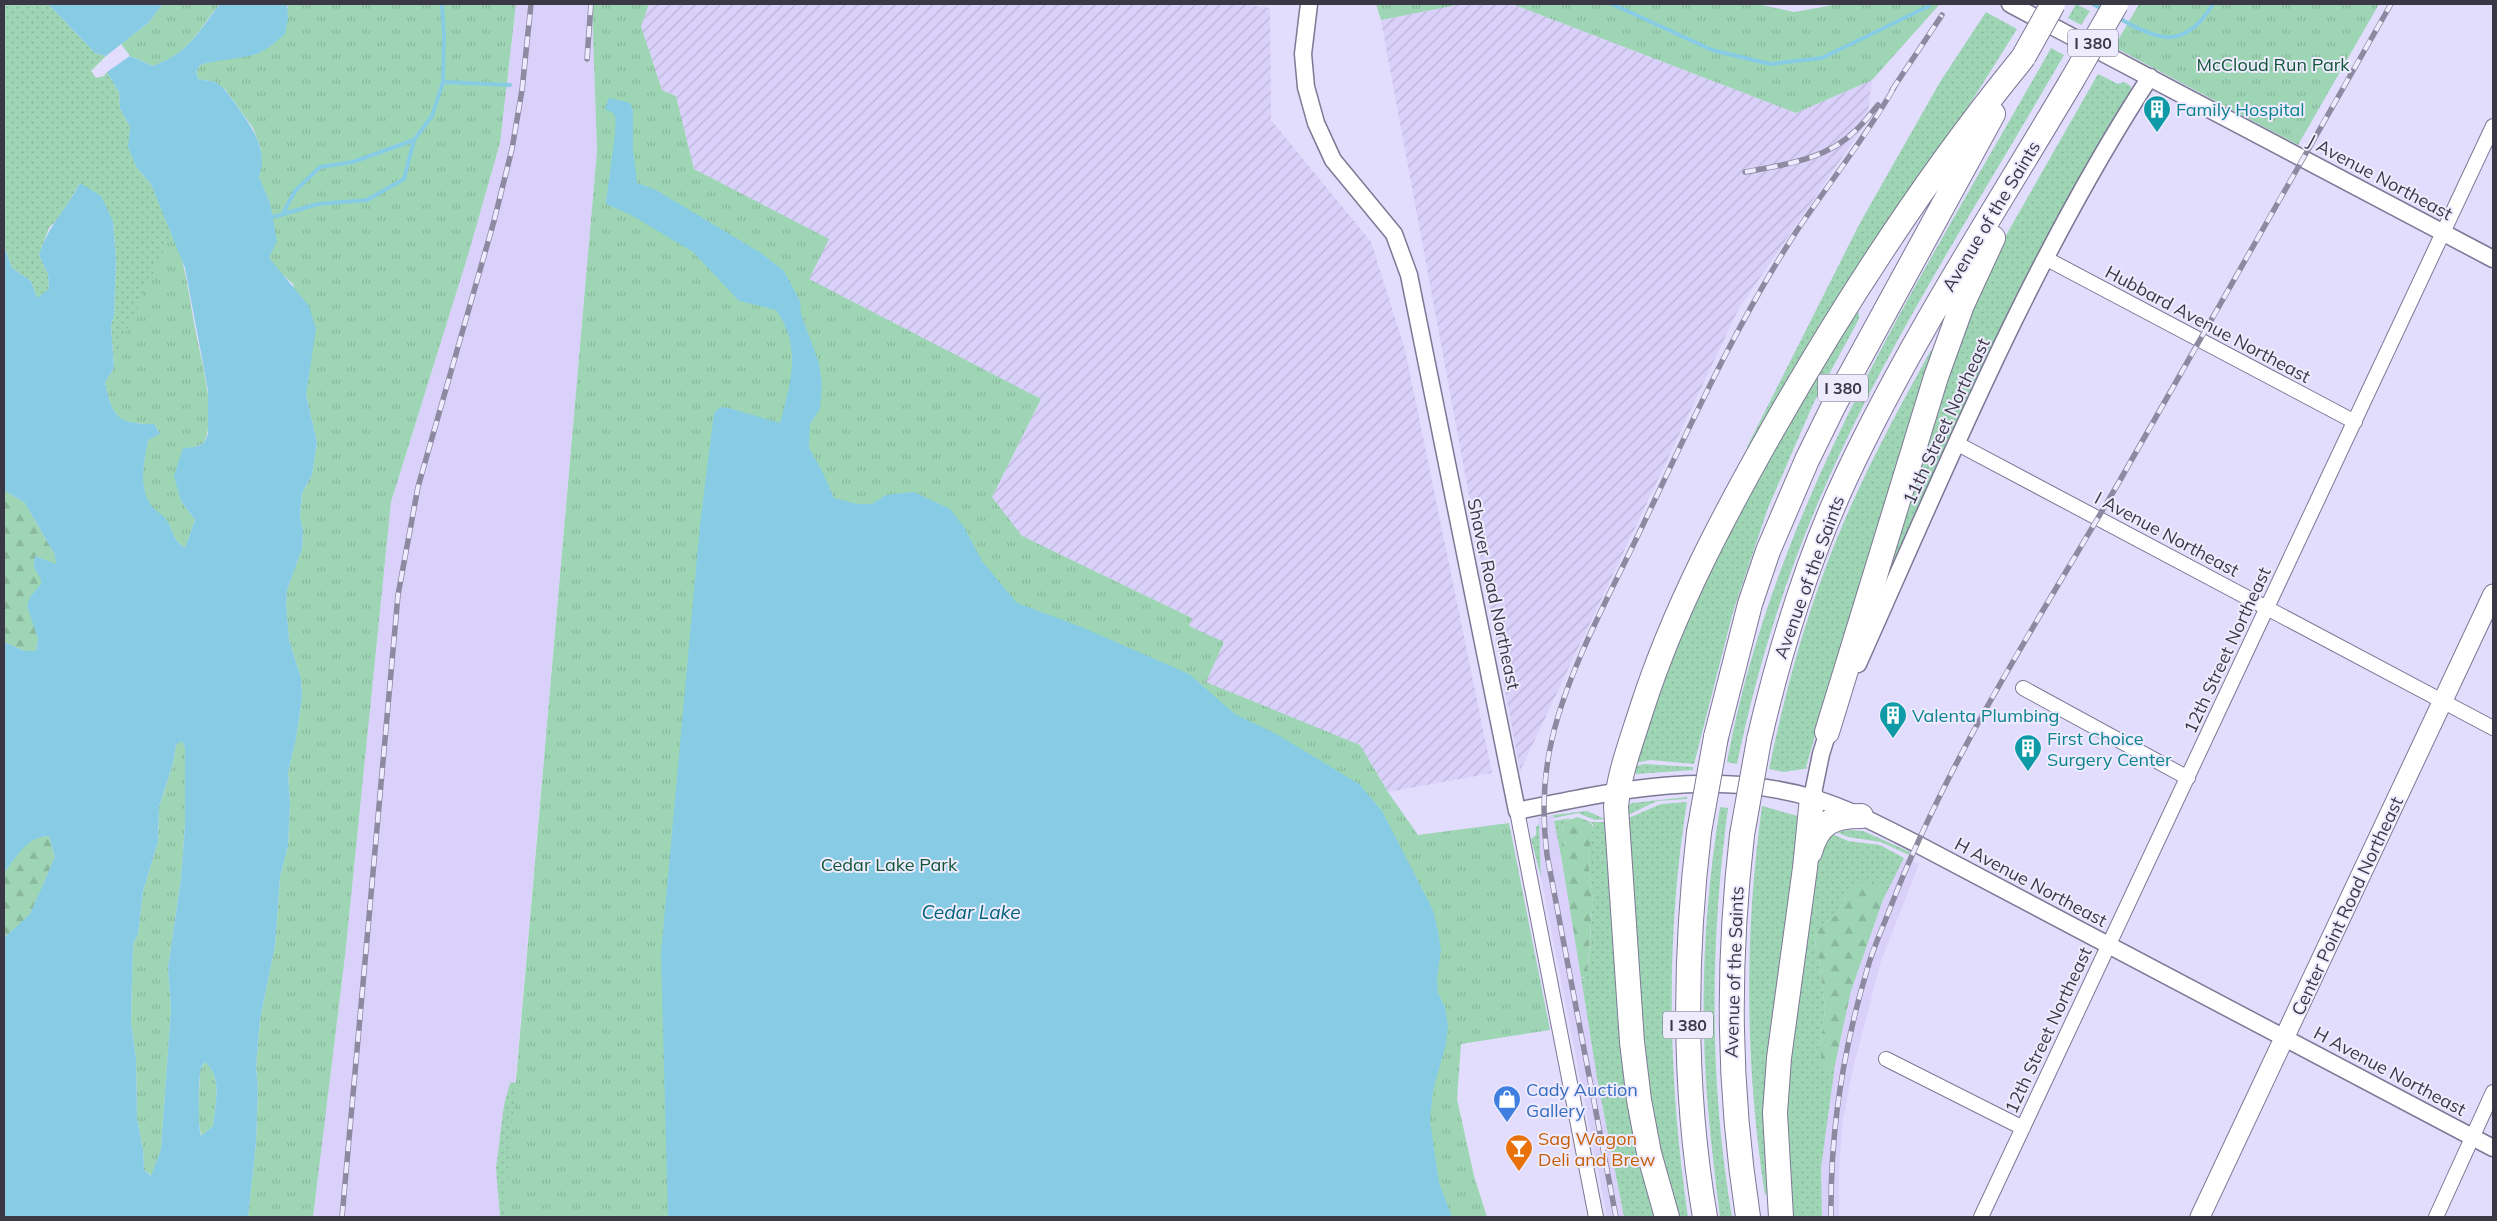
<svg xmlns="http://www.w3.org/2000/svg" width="2497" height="1221" font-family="Mulish,sans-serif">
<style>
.built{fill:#d9d1f9}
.industrial{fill:url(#industrial-furrows)}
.grass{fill:url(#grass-dots)}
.forest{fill:url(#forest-firs)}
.park{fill:url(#park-tufts)}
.water{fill:#87cce4;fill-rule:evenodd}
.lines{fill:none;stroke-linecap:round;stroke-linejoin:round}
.stream{stroke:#87cce4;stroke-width:4}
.minor-casing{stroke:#7d7895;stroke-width:16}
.tertiary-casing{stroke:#7d7895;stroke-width:19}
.secondary-casing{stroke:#7d7895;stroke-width:21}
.motorway-casing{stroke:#7d7895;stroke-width:26}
.minor{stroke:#fff;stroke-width:14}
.tertiary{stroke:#fff;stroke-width:16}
.secondary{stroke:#fff;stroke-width:19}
.motorway{stroke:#fff;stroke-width:24}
.rail-casing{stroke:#8d89a0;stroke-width:5.5}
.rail{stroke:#efebff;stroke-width:4;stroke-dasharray:11;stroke-linecap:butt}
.motorway-bridge-casing{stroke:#7d7895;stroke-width:26;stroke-linecap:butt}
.motorway-bridge{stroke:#fff;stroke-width:24}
.labels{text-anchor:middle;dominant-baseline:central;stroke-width:4;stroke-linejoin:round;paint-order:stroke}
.shield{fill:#efebff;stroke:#706e7d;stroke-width:1}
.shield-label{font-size:16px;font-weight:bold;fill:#3a3845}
.park-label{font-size:18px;fill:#115637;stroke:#efebff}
.culture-label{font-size:18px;fill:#0d838f;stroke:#efebff;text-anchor:start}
.street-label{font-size:18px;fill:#3a3845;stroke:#efebff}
.shop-label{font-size:18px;fill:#366cbe;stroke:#efebff;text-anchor:start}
.food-label{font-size:18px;fill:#c56008;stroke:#efebff;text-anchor:start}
.water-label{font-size:19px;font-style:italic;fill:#00627a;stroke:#efebff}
</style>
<defs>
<pattern id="industrial-furrows" width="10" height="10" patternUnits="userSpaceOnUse" patternTransform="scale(1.25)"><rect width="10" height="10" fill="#d9d1f9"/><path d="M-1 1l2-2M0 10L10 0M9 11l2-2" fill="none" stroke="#bbb4d7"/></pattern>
<pattern id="grass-dots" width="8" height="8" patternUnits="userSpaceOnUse" patternTransform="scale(1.25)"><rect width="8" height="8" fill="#9ed6b5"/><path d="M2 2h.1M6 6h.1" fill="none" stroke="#89b89d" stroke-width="1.8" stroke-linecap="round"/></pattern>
<pattern id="forest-firs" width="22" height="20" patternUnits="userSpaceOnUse" patternTransform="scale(1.25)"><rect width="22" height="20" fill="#9ed6b5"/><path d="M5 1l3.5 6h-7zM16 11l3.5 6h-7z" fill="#89b89d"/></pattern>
<pattern id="park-tufts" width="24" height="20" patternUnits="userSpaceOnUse" patternTransform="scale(1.25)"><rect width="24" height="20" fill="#9ed6b5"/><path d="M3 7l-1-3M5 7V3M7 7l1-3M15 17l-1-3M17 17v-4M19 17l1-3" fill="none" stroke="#89b89d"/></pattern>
</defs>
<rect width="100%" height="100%" fill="#e2dcfd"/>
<path class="built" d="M516 4H592L597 151 515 1082 510 1083 504 1105 496 1168 500 1217H313L345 956 391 502 468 255 500 144Z
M1553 815 1571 909 1597 1078 1624 1217H1607L1541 877 1538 818Z
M1910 852 1916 855 1913 862 1919 864 1881 961 1853 1068 1843 1119 1839 1170V1217H1822L1821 1168 1829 1095 1851 991 1883 900 1904 858 1907 859Z"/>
<path class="industrial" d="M649 4H1244L1270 8 1271 120 1371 242 1405 350 1492 773 1388 792 1360 745 1205 682 1189 626 1192 618 1022 536 992 497 1041 399 808 279 828 239 694 169 676 96 662 90 641 26Z
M1462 4H1512L1796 113 1872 80 1867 121 1738 310 1520 771 1381 20Z"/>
<path class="grass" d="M4 4H48L95 53 106 56 91 71 96 78 104 76 107 72 119 92 120 108 130 127 129 147 137 168 151 184 176 241 114 368 111 325 114 316 116 259 113 221 80 183 60 217 49 228 39 255 48 274 49 290 37 298 31 281 12 268 4 246Z
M2076 4 2090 11 2081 25 2068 18Z
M1986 12 2017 29 1752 450 1747 447 1860 223 1940 82Z
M2051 48 2064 55C1984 194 1892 335 1827 482 1787 572 1757 667 1737 764L1727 762C1775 501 1923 275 2051 48Z
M2098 74 2118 84 2124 82 2131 86 2130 93 2071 192 2045 241 1887 583 1881 584 1944 380 1996 253Z
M1855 311 1859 313V319L1814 402 1768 508 1733 612 1694 764 1650 760 1635 763 1661 669 1760 467Z
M1931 350 1936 352 1822 712 1806 767 1809 768 1784 772 1769 769C1783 702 1800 636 1824 572 1852 495 1891 422 1931 350Z
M1644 764 1693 767V770L1636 774 1633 767Z
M1687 797V799L1657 801 1628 815 1625 808 1632 803Z
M1687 802C1665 939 1668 1080 1688 1217H1675L1646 1095 1626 819 1661 804Z
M1762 806 1805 818 1771 1194 1765 1195C1745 1066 1744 935 1762 806Z
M1720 807 1728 808C1710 943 1709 1082 1732 1217H1720L1719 1209C1712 1151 1705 1093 1704 1034 1702 958 1708 882 1720 807Z
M1587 811 1605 819 1595 820 1578 813 1554 818 1553 815Z
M1571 818 1565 821 1562 830V861L1554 821Z
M1590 822H1608L1660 1217H1624L1597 1078 1581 977 1584 978 1588 968 1593 896 1588 862 1593 824Z
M1539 824 1541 877 1531 839 1536 835V827Z
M1849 830 1863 831 1910 852 1909 855 1881 842 1848 837 1837 832Z
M1832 834 1848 841 1880 845 1904 858 1883 900V890L1846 897 1836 915 1819 928 1815 945 1819 958 1825 1009 1821 1042 1828 1071 1835 1065 1821 1168 1822 1217H1789L1785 1092 1818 852Z
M518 1082V1217H500L496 1168 504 1105 510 1083Z"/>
<path class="forest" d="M4 490 25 503 55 555 57 565 35 556 34 567 43 582 30 597 38 639 36 651H25L4 642Z
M1578 817 1590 822 1593 827 1588 862 1593 896 1587 977H1581L1562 861V831L1565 821Z
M49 836 55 857 30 915 4 938V873L24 845 38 837Z
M1864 881 1873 883 1883 890V900L1851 991 1835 1065 1828 1071 1821 1069V1042L1825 1009 1819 958 1815 945 1819 928 1836 915 1846 897Z"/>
<path class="park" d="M163 4H220C195 33 192 52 153 66L130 56 121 44 148 23Z
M287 4H516L500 143 468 255 391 502 345 956 313 1217H248L256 1143 258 1090 256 1067 260 1019 275 946 280 877 288 846 290 803 288 772 296 739 302 697 301 678 289 640 286 604 287 590 302 549 303 531 300 517 302 493 312 475 317 442 306 395 310 362 293 284 276 269 269 258 270 203 258 177 261 149 253 128 225 89 215 82 198 79 196 72 200 65 216 60 240 57 288 8Z
M592 4H649L641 26 662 90 676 96 694 169 829 239 809 279 1041 399 992 497 1022 536 1192 618 1189 626 1224 642 1206 682 1360 745 1388 792 1418 835 1509 823 1550 1030 1461 1044 1457 1099 1474 1176 1487 1217H504L597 151Z
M1376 4H1462L1381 20Z
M1512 4H1757L1794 12 1839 4H1940L1872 80 1796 113Z
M2139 4H2379L2298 145 2114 47Z
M172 233C187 265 189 299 196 333 202 365 217 412 204 443L195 447 181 501 195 520 185 548C171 537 175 534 166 520 163 515 156 512 152 507 137 488 144 461 148 439L160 434 154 424C116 424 112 417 105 382L114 368V358Z
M182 740 185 748V826L181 878 168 968 171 1009 161 1150 152 1176 144 1170 143 1149 137 1119 136 1059 131 1022 133 944 138 934 143 891 158 842 159 807 173 763 176 745Z
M205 1062C223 1077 215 1104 213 1126L201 1136 198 1115 200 1070Z"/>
<path class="water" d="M48 4H163L148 23 106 56 95 53Z
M220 4H287L288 19 285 34C277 41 268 49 259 53 241 60 219 59 200 65L196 72 198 79C204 81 212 80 217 83 225 88 231 98 237 106 252 128 269 150 259 177L270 203 277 241 269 258 309 306 316 329 306 395 317 442 312 475 302 493 300 517 303 531 302 549 287 590 286 604 289 640 301 678 302 697 296 739 288 772 290 803 288 846 280 877 275 946 260 1019 256 1067 258 1090 256 1143 248 1217H4V938L30 914 55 857 49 836C25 837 18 856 4 873V642L25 651H36L38 639 27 606 30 597 42 582 34 567 35 556 56 564 55 555 25 503 4 490V246L12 268 31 281 37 298 49 289 48 274 39 255C47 228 67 208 80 183L101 196 113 221 116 259 114 316 111 325 114 368 105 382C112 417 117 424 154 424L160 434 148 440C144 462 138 485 151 505 155 511 162 514 166 519 174 531 171 538 185 548L195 520 181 501 174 476 183 448 195 447 204 443 208 434V390L185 268 151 184 137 168 128 147 130 127 120 108 119 92 107 72 130 56 153 66C190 52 197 33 220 4ZM182 741 185 748V826L181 878 168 968 171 1009 161 1149 151 1176 144 1170 143 1149 137 1119 136 1059 131 1022 133 944 138 934 143 891 158 842 159 807 173 763 176 745ZM205 1062C223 1077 215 1104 213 1126L201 1136C198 1130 198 1075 201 1069 201 1067 204 1063 205 1062Z
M609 98 630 103 633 111V149L637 183 656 190 761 253 784 271 800 301 801 314 819 363 822 384 820 409 810 424 809 448 821 469 834 498 857 504H872L886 495 914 492 950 509 964 527 982 561 1017 603 1079 626 1189 674 1235 714 1278 735 1359 784 1382 811 1433 910 1438 931 1441 950 1437 978 1438 993 1445 1007 1448 1025 1446 1044 1433 1090 1430 1121 1439 1182 1452 1217H668L661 953 700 525 714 413 721 407 729 408 780 423C791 382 802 347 776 310L739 301 693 252 631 215 606 204C607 190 618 123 615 116 613 112 609 111 605 109Z"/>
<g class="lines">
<path class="stream" d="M1612 4 1712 50 1770 64 1822 58 1929 6
M2093 4 2104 10
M2117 17C2159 41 2184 51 2213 4
M443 82 510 85
M282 215 295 191 320 167 353 162 414 140
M273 217 318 204 367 200 404 179 414 140 432 116 443 82 444 36 442 4"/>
<g class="minor-casing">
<path id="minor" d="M2045 258 2355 422
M1956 443 2493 728
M2023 688 2188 778
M1517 811 1596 1217
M1886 1059 2023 1128
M1981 1217 2493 126
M2436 1217 2493 1092"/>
</g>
<g class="tertiary-casing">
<path id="tertiary" d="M1309 4 1303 54 1306 87 1316 123 1333 160 1394 234 1409 275 1517 811C1615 790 1715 769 1813 798 1850 809 1883 827 1917 844L2493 1148
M2010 4 2493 259
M1858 664C1947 465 2031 260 2150 77
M1812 798 1821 754 1831 722"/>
</g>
<g class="secondary-casing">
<path id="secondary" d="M2200 1217 2493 594"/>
</g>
<g class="motorway-casing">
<path id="motorway" d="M1827 732 1936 377 1962 305 1993 238
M1716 737 1750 604 1768 551 1807 460 1834 405 1993 114
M1759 740C1780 649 1807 560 1847 475 1911 339 1994 212 2071 82
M1699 832C1684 960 1683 1089 1705 1217
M1742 835C1727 966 1728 1086 1748 1217
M1810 852C1818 823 1832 816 1861 816
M1667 1217 1649 1153 1639 1100 1632 1042 1616 807C1619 773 1632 740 1642 708 1674 609 1723 517 1774 427 1847 299 1928 174 2022 59
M1781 1217 1775 1113 1779 1058 1805 868 1812 798"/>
</g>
<use href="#minor" class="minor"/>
<use href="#tertiary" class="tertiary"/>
<use href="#secondary" class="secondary"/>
<use href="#motorway" class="motorway"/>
<g class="rail-casing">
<path id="rail" d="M587 59 591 4
M1892 90 1942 15
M1745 172C1783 165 1826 160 1855 131 1864 123 1871 113 1878 105
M342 1217 398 595 418 487 494 221 512 149 522 90 531 4
M1616 1217 1547 855C1542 816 1543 778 1552 739 1568 670 1610 594 1641 529 1689 428 1735 326 1796 232 1829 183 1866 137 1895 86
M1831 1217C1830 1134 1843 1050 1867 970 1873 948 1883 927 1891 906 1949 756 2039 620 2119 482 2210 323 2300 163 2391 4"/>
</g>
<use href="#rail" class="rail"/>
<g class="motorway-bridge-casing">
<path id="motorway-bridge" d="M2024 56 2053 4
M2071 82 2116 4
M1699 832 1716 737
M1742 835 1759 740"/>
</g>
<use href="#motorway-bridge" class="motorway-bridge"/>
</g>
<defs>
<g id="building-pin" transform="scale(1.4375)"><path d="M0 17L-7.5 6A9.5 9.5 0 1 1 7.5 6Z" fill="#0f9aa8" stroke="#efebff"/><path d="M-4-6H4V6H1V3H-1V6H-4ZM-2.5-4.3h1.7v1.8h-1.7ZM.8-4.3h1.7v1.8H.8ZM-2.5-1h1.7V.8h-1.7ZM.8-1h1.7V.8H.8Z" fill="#fff"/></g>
<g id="shop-pin" transform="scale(1.4375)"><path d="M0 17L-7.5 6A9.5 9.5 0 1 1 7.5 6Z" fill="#3f7fe0" stroke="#efebff"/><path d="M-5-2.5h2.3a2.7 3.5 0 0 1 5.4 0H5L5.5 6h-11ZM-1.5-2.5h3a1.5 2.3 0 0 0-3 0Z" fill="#fff"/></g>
<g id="bar-pin" transform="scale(1.4375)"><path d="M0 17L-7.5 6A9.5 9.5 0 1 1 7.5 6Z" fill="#e8710a" stroke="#efebff"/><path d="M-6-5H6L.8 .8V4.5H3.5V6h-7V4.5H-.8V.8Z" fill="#fff"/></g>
</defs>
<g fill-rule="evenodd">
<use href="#building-pin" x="2157" y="109"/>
<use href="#building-pin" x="1893" y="715"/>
<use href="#building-pin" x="2028" y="748"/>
<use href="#shop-pin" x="1507" y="1099"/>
<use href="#bar-pin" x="1519" y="1148"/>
</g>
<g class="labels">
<g class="shield">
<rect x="2068" y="29.5" width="50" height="27" rx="4"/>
<rect x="1818" y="374.5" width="50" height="27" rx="4"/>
<rect x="1663" y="1011.5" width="50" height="27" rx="4"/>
</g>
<g class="shield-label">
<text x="2093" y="43">I 380</text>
<text x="1843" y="388">I 380</text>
<text x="1688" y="1025">I 380</text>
</g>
<g class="park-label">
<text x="2273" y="64">McCloud Run Park</text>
<text x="889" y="864">Cedar Lake Park</text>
</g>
<g class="culture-label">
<text x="2176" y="109">Family Hospital</text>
<text x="1912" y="715">Valenta Plumbing</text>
<text x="2047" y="738">First Choice<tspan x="2047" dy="21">Surgery Center</tspan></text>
</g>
<g class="street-label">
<text transform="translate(2380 177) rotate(28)">J Avenue Northeast</text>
<text transform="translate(1991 216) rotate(-59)">Avenue of the Saints</text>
<text transform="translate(2208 324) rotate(28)">Hubbard Avenue Northeast</text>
<text transform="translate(1946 421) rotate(-65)">11th Street Northeast</text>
<text transform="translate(2167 534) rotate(28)">I Avenue Northeast</text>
<text transform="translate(1809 577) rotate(-70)">Avenue of the Saints</text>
<text transform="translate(1494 594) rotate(78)">Shaver Road Northeast</text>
<text transform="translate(2227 650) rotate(-65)">12th Street Northeast</text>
<text transform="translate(2031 882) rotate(28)">H Avenue Northeast</text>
<text transform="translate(2347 906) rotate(-65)">Center Point Road Northeast</text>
<text transform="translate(1734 972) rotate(-88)">Avenue of the Saints</text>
<text transform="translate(2048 1030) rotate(-65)">12th Street Northeast</text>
<text transform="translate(2390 1071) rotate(28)">H Avenue Northeast</text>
</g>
<g class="shop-label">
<text x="1526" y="1089">Cady Auction<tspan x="1526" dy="21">Gallery</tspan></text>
</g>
<g class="food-label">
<text x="1538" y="1138">Sag Wagon<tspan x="1538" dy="21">Deli and Brew</tspan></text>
</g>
<g class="water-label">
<text x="971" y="912">Cedar Lake</text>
</g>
</g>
<rect width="2497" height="1221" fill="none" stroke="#3a3845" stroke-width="10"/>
</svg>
